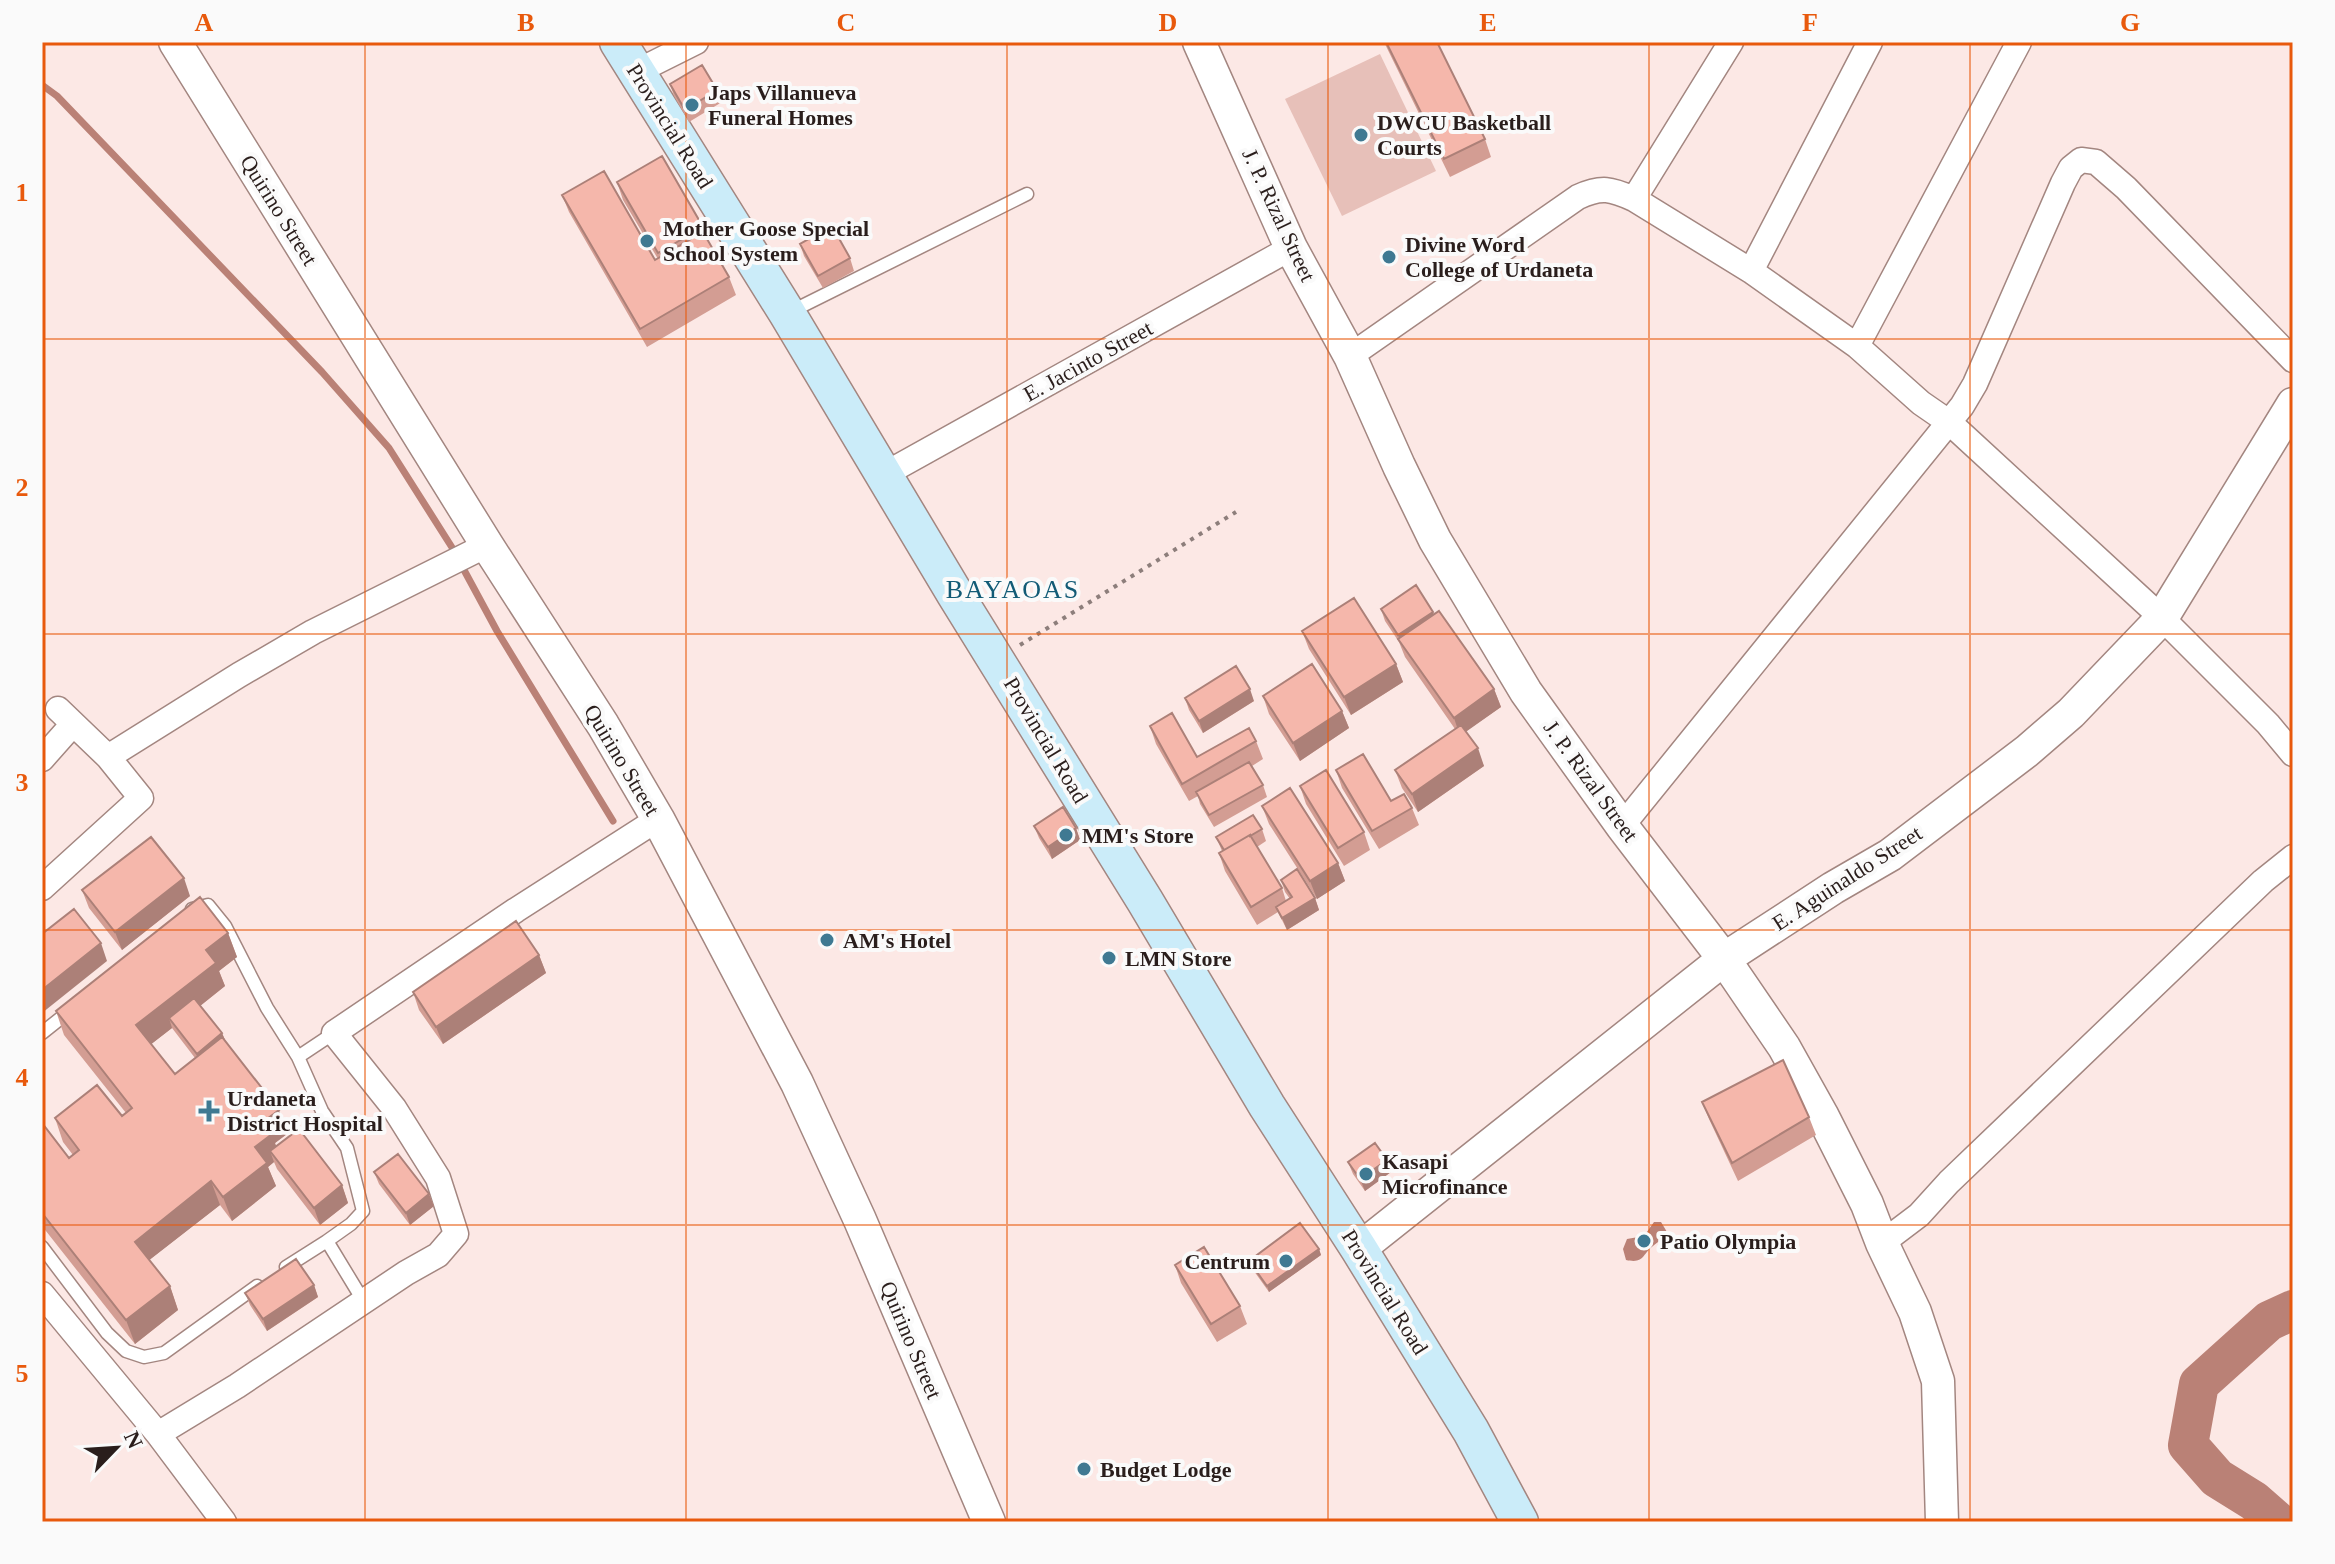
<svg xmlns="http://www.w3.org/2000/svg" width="2335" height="1564" font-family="Georgia,serif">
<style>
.green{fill:#e7c0b9}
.water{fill:#ba8176}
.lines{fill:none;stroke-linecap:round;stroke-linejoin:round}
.stream{stroke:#ba8176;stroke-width:7}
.river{stroke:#ba8176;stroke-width:40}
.service-casing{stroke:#a38680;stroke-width:15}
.minor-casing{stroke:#a38680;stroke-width:27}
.tertiary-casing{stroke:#a38680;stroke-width:35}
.secondary-casing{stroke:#a38680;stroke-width:39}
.path{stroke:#8d7e7b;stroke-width:4;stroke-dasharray:4 6;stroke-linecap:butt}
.service{stroke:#fff;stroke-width:12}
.minor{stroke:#fff;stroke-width:24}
.tertiary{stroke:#fff;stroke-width:32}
.secondary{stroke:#cbecf9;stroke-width:36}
.wall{fill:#d39d93;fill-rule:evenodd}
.shaded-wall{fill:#ac8078}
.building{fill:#f5b7ab;stroke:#ac8078;stroke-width:2}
.grid{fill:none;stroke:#e8590c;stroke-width:2;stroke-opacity:0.55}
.poi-dot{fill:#3f7992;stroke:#fafafa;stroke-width:3}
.labels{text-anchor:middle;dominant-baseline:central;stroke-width:8;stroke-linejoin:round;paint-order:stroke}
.poi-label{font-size:22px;font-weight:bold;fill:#2a1e1c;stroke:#fafafa;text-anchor:start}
.street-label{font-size:22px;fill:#2a1e1c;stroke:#fafafa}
.quarter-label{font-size:26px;letter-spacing:2px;fill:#125b76;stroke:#fafafa}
.neatline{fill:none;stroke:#e8590c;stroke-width:3}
.grid-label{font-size:26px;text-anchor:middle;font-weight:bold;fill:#e8590c}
</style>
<rect width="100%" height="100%" fill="#fce8e5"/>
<path class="green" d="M1380 54 1436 171 1342 216 1285 99Z"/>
<path class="water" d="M1654 1222H1661L1667 1232C1663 1239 1659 1241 1653 1246 1642 1254 1645 1264 1626 1260L1623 1249 1627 1239 1644 1236Z"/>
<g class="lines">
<path class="stream" d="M42 85 57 96 322 372 389 448 453 549
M464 570 497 631 613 821"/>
<path class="river" d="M2278 1522 2254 1501 2217 1478 2188 1445 2199 1384 2269 1321 2293 1310"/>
<g class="service-casing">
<path id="service" d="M790 312 1027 194
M192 909 208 905 225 926 267 1008 298 1057 322 1111 347 1148 363 1211 351 1224 327 1241 364 1302
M42 1033 71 1010
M298 1057 334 1033
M42 1247 107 1333 126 1351 144 1357 164 1353 257 1286
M286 1267 327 1241"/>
</g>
<g class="minor-casing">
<path id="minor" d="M636 72 696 42
M1634 199 1731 42
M1751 271 1870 42
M1857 346 2019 42
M1350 356 1578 197C1602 186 1611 189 1634 199L1751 271 1857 346 1921 403 1950 423 2162 618 2268 724 2293 754
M885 474 1291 248
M108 757 239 675 313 632 487 545
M42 759 73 724
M1622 826 1962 406 1975 384 2063 183 2071 168 2081 160 2096 162 2126 188 2293 360
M42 888 141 798 108 757 58 709
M1882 1243 1919 1215 1949 1182 2263 881 2293 857
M42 1294 158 1434 237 1386 406 1273 438 1255 456 1234 438 1178 394 1108 334 1033 516 910 658 819
M158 1434 224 1522"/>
</g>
<g class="tertiary-casing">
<path id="tertiary" d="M175 42 487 545 603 725 658 819 797 1083 860 1220 989 1522
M1199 42 1291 248 1350 356 1399 466 1435 540 1526 692 1622 826 1724 959 1784 1047 1822 1115 1867 1204 1882 1243 1915 1312 1938 1381 1942 1522
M1359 1249 1724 959 1833 888 1890 855 2027 751 2071 713 2162 618 2293 404"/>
</g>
<g class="secondary-casing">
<path id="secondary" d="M618 42 787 313 955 594 1145 901 1267 1106 1359 1249 1471 1431 1520 1522"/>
</g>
<path class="path" d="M1020 645 1236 512"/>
<use href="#service" class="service"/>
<use href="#minor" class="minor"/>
<use href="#tertiary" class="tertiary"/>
<use href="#secondary" class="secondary"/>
</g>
<path class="wall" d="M1384 42H1437L1485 139 1491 157 1450 177Z
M670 84 717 90 722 102 689 122 674 96Z
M617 182 703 227 709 242 729 277 736 295 647 347 569 212 562 195 655 260 658 259 623 200Z
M800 244 850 258 854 271 823 288 804 256Z
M1381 609 1434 614 1494 689 1501 707 1466 731 1484 766 1418 812 1402 788 1395 770 1455 729 1405 657 1399 642 1385 621Z
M1302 631 1396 664 1403 682 1351 715 1309 649Z
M1263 696 1342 711 1349 728 1300 761 1269 714Z
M1185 698 1254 701 1203 733 1189 710Z
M1150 726 1197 757 1256 741 1263 759 1252 766 1263 785 1267 797 1214 827 1200 804 1198 796 1189 801 1156 744Z
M1336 770 1391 801 1412 808 1419 825 1379 849 1342 788Z
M1300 786 1364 832 1370 850 1344 866 1306 804Z
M1262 806 1338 863 1345 881 1317 899 1269 824Z
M1034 826 1076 828 1080 840 1052 859 1039 838Z
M1262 829 1266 841 1257 847 1282 888 1286 901 1290 899 1285 892 1281 880 1315 898 1319 910 1287 930 1278 912 1257 925 1225 871 1219 853 1222 851 1216 837Z
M82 890 190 896 122 950 89 908Z
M228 933 237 957 219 971 225 986 200 1006 222 1033 226 1042 287 1134 275 1143 276 1147 342 1185 348 1203 320 1225 277 1169 274 1162 268 1167 276 1186 232 1221 220 1205 149 1260 170 1286 178 1310 135 1344 42 1226V1123L69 1158 73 1155 63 1142 55 1118 122 1116 126 1113 64 1035 56 1011ZM172 1028 195 1058 175 1074 151 1044Z
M539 955 546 973 443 1044 419 1010 413 992Z
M1702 1102 1809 1117 1816 1135 1738 1181 1709 1119Z
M1387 1160 1391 1172 1365 1191 1353 1174 1348 1162Z
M374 1172 429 1194 434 1206 410 1225 379 1184Z
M1319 1249 1321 1255 1269 1292 1251 1267 1249 1261Z
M1175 1265 1240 1306 1247 1324 1217 1342 1181 1283Z
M314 1285 318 1297 267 1331 250 1305 245 1293Z"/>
<path class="shaded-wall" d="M1433 612 1438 624 1401 643 1398 635Z
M1396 664 1403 682 1351 715 1344 697Z
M1250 689 1254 701 1203 733 1199 721Z
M1494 689 1501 707 1460 736 1454 718Z
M1342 711 1349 728 1300 761 1293 743Z
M1478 748 1484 766 1418 812 1412 794Z
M1076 828 1080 840 1052 859 1048 847Z
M1338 863 1345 881 1317 899 1310 881Z
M184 878 190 896 122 950 115 932Z
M1315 898 1319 910 1287 930 1282 918Z
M228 933 237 957 219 971 225 986 175 1026 169 1018 172 1028 145 1049 136 1025 206 950Z
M101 943 107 961 42 1013V990Z
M539 955 546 973 443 1044 436 1027Z
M222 1033 227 1045 201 1066 197 1054Z
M279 1110 287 1134 275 1143 280 1157 270 1151 274 1162 268 1167 276 1186 232 1221 223 1197 255 1147 263 1122Z
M1387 1160 1391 1172 1365 1191 1360 1179Z
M211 1181 220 1205 143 1265 135 1242Z
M342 1185 348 1203 320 1225 314 1208Z
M429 1194 434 1206 410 1225 406 1213Z
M1319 1249 1321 1255 1269 1292 1267 1286Z
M314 1285 318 1297 267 1331 263 1319Z
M170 1286 178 1310 135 1344 126 1320Z"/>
<path class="building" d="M1386 42H1437L1485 139 1444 159Z
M702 65 717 90 685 110 670 84Z
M662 156 703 227 658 253 617 182Z
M604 171 655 260 703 232 729 277 640 329 562 195Z
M832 226 850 258 818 276 800 244Z
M1416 585 1433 612 1398 635 1381 609Z
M1354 598 1396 664 1344 697 1302 631Z
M1439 611 1494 689 1454 718 1398 639Z
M1312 664 1342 711 1293 743 1263 696Z
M1236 666 1250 689 1199 721 1185 698Z
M1172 713 1197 757 1249 728 1256 741 1182 784 1150 726Z
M1461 725 1478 748 1412 794 1395 770Z
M1363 754 1391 801 1404 794 1412 808 1372 831 1336 770Z
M1249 762 1263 785 1209 815 1196 792Z
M1326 770 1364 832 1338 848 1300 786Z
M1290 788 1338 863 1310 881 1262 806Z
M1063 807 1076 828 1048 847 1034 826Z
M1253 815 1262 829 1250 836V835L1224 850 1216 837Z
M1250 835 1282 888 1251 907 1219 853Z
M151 837 184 878 115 932 82 890Z
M1297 869 1315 898 1282 918 1276 907 1292 897 1281 880Z
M200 897 228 933 206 950 216 963 136 1025 175 1074 222 1037 279 1110 263 1122 272 1134 255 1147 267 1163 223 1197 211 1181 135 1242 170 1286 126 1320 42 1213V1123L69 1158 79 1150 55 1118 97 1085 122 1116 132 1108 56 1011Z
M74 909 101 943 42 990V934Z
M516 921 539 955 436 1027 413 992Z
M194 998 222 1033 197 1054 169 1018Z
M1783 1060 1809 1117 1732 1163 1702 1102Z
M299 1129 342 1185 314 1208 270 1151Z
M1375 1143 1387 1160 1360 1179 1348 1162Z
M398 1154 429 1194 406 1213 374 1172Z
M1300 1223 1319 1249 1267 1286 1249 1261Z
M1204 1247 1240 1306 1211 1324 1175 1265Z
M296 1259 314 1285 263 1319 245 1293Z"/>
<path class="grid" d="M365 42V1522M686 42V1522M1007 42V1522M1328 42V1522M1649 42V1522M1970 42V1522M42 339H2293M42 634H2293M42 930H2293M42 1225H2293"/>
<g class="poi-dot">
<circle cx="692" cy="105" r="8"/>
<circle cx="1361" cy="135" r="8"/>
<circle cx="647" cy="241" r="8"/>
<circle cx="1389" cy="257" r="8"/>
<circle cx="1066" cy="835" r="8"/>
<circle cx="827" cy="940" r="8"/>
<circle cx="1109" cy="958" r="8"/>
<path d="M205 1099h8v8h8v8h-8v8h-8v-8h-8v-8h8z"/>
<circle cx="1366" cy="1174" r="8"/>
<circle cx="1644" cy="1241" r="8"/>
<circle cx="1286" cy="1261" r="8"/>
<circle cx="1084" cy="1469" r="8"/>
</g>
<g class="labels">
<g class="poi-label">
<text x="708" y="92">Japs Villanueva<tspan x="708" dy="25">Funeral Homes</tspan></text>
<text x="1377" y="122">DWCU Basketball<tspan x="1377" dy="25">Courts</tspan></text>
<text x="663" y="228">Mother Goose Special<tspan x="663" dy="25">School System</tspan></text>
<text x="1405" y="244">Divine Word<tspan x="1405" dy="25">College of Urdaneta</tspan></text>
<text x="1082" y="835">MM's Store</text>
<text x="843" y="940">AM's Hotel</text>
<text x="1125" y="958">LMN Store</text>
<text x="227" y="1098">Urdaneta<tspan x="227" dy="25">District Hospital</tspan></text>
<text x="1382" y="1161">Kasapi<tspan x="1382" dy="25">Microfinance</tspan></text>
<text x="1660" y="1241">Patio Olympia</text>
<text x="1270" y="1261" text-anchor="end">Centrum</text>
<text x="1100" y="1469">Budget Lodge</text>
</g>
<g class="street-label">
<text transform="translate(670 126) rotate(58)">Provincial Road</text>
<text transform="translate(279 210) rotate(58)">Quirino Street</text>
<text transform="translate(1279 215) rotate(65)">J. P. Rizal Street</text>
<text transform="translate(1088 361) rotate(-29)">E. Jacinto Street</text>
<text transform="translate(1046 740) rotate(59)">Provincial Road</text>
<text transform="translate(622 760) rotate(59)">Quirino Street</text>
<text transform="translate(1591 781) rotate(54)">J. P. Rizal Street</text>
<text transform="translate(1847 878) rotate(-33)">E. Aguinaldo Street</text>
<text transform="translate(1385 1292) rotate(58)">Provincial Road</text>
<text transform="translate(911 1340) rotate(67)">Quirino Street</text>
</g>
<g class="quarter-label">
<text x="1013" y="589">BAYAOAS</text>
</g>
</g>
<rect width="2335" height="1564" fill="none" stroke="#fafafa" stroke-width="88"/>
<g transform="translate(116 1448) rotate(65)" stroke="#fafafa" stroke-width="6" paint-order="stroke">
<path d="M0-6L14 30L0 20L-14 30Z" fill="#2a1e1c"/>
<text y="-12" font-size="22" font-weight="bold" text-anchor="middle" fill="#2a1e1c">N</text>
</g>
<rect x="44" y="44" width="2247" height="1476" class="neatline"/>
<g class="grid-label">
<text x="204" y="31">A</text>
<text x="526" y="31">B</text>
<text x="846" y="31">C</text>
<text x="1168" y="31">D</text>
<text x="1488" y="31">E</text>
<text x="1810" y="31">F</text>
<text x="2130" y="31">G</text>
<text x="22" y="201">1</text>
<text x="22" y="496">2</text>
<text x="22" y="791">3</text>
<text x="22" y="1086">4</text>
<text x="22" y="1382">5</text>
</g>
</svg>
